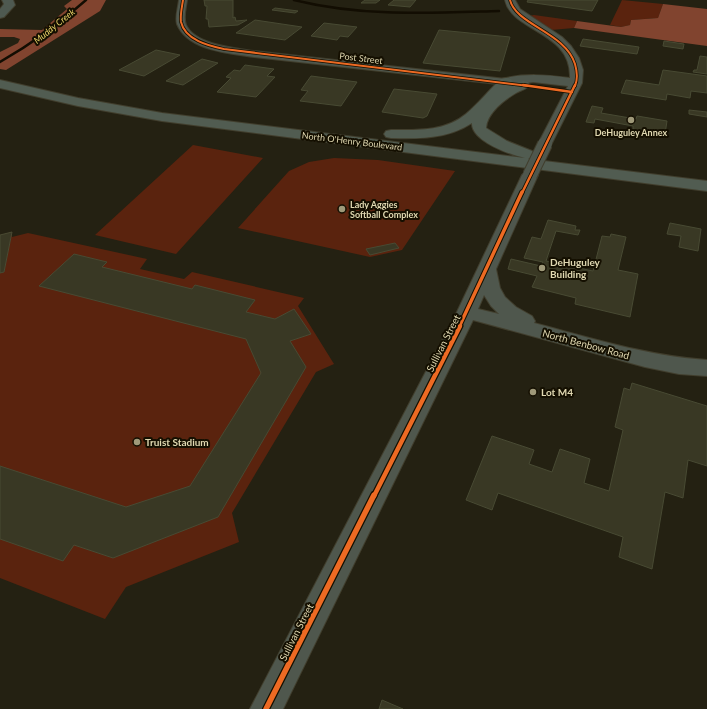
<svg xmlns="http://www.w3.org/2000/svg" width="707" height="709" font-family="Lato,sans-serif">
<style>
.green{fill:#5a230e}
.forest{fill:#81442f}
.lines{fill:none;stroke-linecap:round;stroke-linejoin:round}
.stream{stroke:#120d02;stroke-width:2.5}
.building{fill:#393824;stroke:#484a33}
.minor-casing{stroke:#413e2d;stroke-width:2}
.tertiary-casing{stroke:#413e2d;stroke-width:2}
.secondary-casing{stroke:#413e2d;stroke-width:2}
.motorway-casing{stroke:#413e2d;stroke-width:2}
.minor{fill:#4f574d;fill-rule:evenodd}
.tertiary{fill:#4f574d;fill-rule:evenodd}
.secondary{fill:#4e5950;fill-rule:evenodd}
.motorway{fill:#515c51;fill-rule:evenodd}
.tertiary-bridge-casing{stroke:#413e2d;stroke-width:16;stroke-linecap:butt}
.tertiary-bridge{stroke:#4f574d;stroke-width:14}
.cycleway-far4-casing{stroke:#140f00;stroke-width:3.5}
.cycleway-far3-casing{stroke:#140f00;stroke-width:4}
.cycleway-far2-casing{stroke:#140f00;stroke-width:5.5}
.cycleway-far1-casing{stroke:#140f00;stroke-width:7}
.cycleway-casing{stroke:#140f00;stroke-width:8}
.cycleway-far4{stroke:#ed6a23;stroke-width:2}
.cycleway-far3{stroke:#ed6a23;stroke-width:2.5}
.cycleway-far2{stroke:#ed6a23;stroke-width:3.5}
.cycleway-far1{stroke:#ed6a23;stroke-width:4.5}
.cycleway{stroke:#ed6a23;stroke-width:5.5}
.poi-dot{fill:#9f9979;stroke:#140f00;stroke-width:1.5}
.labels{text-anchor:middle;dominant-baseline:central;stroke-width:4;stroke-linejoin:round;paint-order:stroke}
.far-water-label{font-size:9px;font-style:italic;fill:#ebd569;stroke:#140f00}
.far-street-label{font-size:9px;fill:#e1d9b1;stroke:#140f00}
.far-poi-label{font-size:9px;font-weight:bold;fill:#e1d9b1;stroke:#140f00}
.poi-label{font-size:10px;font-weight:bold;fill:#e1d9b1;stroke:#140f00;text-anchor:start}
.street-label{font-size:10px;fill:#e1d9b1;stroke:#140f00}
</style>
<rect width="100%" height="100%" fill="#242112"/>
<path class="green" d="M622 0 663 4 658 18 631 20 630 25 621 27 610 25Z
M534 15 577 21 574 28 551 30 528 16Z
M193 145 263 158 176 254 95 235Z
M334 158 378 160 455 171 402 250 370 257 238 228 289 171 309 162Z
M12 232V237L28 233 147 259 140 269 184 279 192 272 304 298 298 306 334 364 316 372 232 513 239 542 126 587 105 619 0 578V235Z"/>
<path class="forest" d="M72 0H106L100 11 6 70 0 69V52L18 43 20 39 14 37H0V29L42 30 67 9 64 6Z
M663 4 707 9V46L574 28 577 21 621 27 630 25 631 20 658 18Z"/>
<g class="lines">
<path class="stream" d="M294 0C362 17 430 13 499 11
M0 62C33 43 58 25 86 0"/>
</g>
<path class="building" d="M204 0H233V18L235 17 236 21 247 20 238 25 209 27 208 19H206L207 6H205Z
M365 0H380L376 3H361Z
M394 0H416L410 7 388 5Z
M528 0H598L592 11 527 2Z
M275 8 298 11 295 13 272 10Z
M255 20 302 27 285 40 236 33Z
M324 23 357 27 348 37 340 36 337 40 311 36Z
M439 30 510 37 500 71 423 63Z
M583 39 639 47 637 54 580 46Z
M664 41 684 44 683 49 663 46Z
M156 50 180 55 144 76 119 70Z
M700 56 707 57V74L693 72 694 70H697Z
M202 59 218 63 183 85 166 81Z
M245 65 274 69 267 76 275 77 256 97 217 92 231 78 226 77 234 70 240 71Z
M663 70 707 76V93L691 91 690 98 667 94 666 100 621 93 626 80 659 85Z
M311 76 357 82 341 106 300 101 308 91 301 90Z
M394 89 437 94 427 116 423 118 382 112Z
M592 106 603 108 601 113 636 119 637 116 667 121 665 134 633 129V126L595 119 594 123 586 122Z
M689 110 707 112V117L689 114Z
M548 220 576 226 575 230H580L578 235 556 231 546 261 593 271 602 236 610 237 611 234 626 237 618 270 638 274 630 317 575 304 576 298 532 287 537 276 508 269 511 259 541 266 543 262 524 258 532 237 541 239Z
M670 223 701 229 698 251 679 247 681 236 667 234Z
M12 232 4 272 0 273V235Z
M395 243 399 248 370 255 366 249Z
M74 254 107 262 102 267 192 289 195 285 255 300 246 312 275 319 294 309 311 334 290 341 306 367 218 517 113 558 74 545 63 561 0 539V466L126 507 190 486 261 373 246 339 39 286Z
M632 383 707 406V466L688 460 683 498 665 492 652 569 619 557 623 537 498 493 492 510 466 500 492 436 534 450 529 464 552 472 560 449 590 459 584 483 609 491 623 430 615 427 624 388 630 390Z
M382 700 403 709H379Z"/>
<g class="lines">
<g class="minor-casing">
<path id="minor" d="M179 0H187C186 8 183 17 186 25 195 45 235 48 254 51L506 79 511 82 506 85 254 57C230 53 188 51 177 24 175 17 178 8 179 0Z"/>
</g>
<g class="tertiary-casing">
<path id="tertiary" d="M505 0H515L520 9 562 37 571 46 579 58 583 70 582 83 550 147 545 148 540 147 538 144 568 86 533 82 506 86 502 85 500 82 502 79C525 73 546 75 570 78 572 31 512 32 505 0Z
M530 170 535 172 538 175 496 269 500 288 505 297 516 307 532 316 535 321 534 323C591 338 648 356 707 360V376L679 374 645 367 473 320 283 709H250L457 312 522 175 525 172ZM484 295 491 306 499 314 478 309Z"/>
</g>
<g class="secondary-casing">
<path id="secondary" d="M2 0H13L15 5 4 17 0 18V9L4 4Z"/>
</g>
<g class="motorway-casing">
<path id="motorway" d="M506 78 511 79 513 82 510 85 523 81 528 82 530 85C527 89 521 90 516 93 504 100 487 113 486 128L507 141 532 151 535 154 532 157 528 159 707 181V191L162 121 78 106 0 88V80L78 98 162 113 525 158C511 155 471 141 472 123 448 139 419 139 391 138L386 137 384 134 386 131 391 130C417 130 444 132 466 114 478 104 489 90 501 79Z"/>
</g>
<use href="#minor" class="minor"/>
<use href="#tertiary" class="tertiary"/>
<use href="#secondary" class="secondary"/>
<use href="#motorway" class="motorway"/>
<g class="tertiary-bridge-casing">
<path id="tertiary-bridge" d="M530 175 545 144"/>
</g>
<use href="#tertiary-bridge" class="tertiary-bridge"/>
<g class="cycleway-far4-casing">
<path id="cycleway-far4" d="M183 0C182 7 180 15 181 22 185 40 209 46 224 49L529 86
M510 0C516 25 565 32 575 64 577 71 578 79 575 86"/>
</g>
<g class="cycleway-far3-casing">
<path id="cycleway-far3" d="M523 85 572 92
M522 193 575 85"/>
</g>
<g class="cycleway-far2-casing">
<path id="cycleway-far2" d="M459 327 522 192"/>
</g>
<g class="cycleway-far1-casing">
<path id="cycleway-far1" d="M374 496 460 326"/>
</g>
<g class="cycleway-casing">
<path id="cycleway" d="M266 709 374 495"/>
</g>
<use href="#cycleway-far4" class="cycleway-far4"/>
<use href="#cycleway-far3" class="cycleway-far3"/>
<use href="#cycleway-far2" class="cycleway-far2"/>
<use href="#cycleway-far1" class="cycleway-far1"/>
<use href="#cycleway" class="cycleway"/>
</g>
<g class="poi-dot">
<circle cx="631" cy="120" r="4"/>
<circle cx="342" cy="209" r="4"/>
<circle cx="542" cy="268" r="4"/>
<circle cx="533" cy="392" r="4"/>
<circle cx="137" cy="442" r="4"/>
</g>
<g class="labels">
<g class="far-water-label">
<text transform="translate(54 26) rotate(-39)">Muddy Creek</text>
</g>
<g class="far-street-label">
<text transform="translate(361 58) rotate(7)">Post Street</text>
<text transform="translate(352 141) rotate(7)">North O'Henry Boulevard</text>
</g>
<g class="far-poi-label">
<text x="631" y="132">DeHuguley Annex</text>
<text x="350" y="204" text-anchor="start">Lady Aggies<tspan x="350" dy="10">Softball Complex</tspan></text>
</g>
<g class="poi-label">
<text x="550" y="262">DeHuguley<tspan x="550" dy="12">Building</tspan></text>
<text x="541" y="392">Lot M4</text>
<text x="145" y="442">Truist Stadium</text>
</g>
<g class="street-label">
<text transform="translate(443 343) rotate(-63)">Sullivan Street</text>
<text transform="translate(586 344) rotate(15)">North Benbow Road</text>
<text transform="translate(296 632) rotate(-63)">Sullivan Street</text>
</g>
</g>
</svg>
